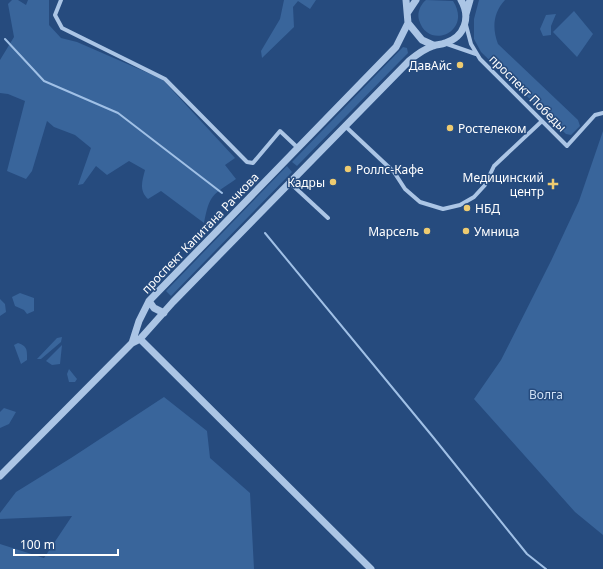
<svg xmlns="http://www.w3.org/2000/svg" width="603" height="569" font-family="'Noto Sans',sans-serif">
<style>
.green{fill:#39659b}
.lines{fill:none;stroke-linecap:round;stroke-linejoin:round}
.stream{stroke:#a0c0e6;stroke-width:2}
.minor{stroke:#abc5e5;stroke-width:4}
.tertiary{stroke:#abc5e5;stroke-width:7}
.poi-dot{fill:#eecb70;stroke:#264b7e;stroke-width:1.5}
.labels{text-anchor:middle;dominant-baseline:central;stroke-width:3;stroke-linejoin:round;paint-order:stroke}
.poi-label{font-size:12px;fill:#fff;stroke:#264b7e;text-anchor:end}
.street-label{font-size:12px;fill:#fff;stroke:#264b7e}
.park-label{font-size:12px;fill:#cedff4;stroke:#264b7e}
</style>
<rect width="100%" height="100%" fill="#264b7e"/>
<path class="green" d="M12 0H18L26 5 28 0H49V25L61 38 77 42 162 79 235 158 225 165 236 179C212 196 210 193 204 223L161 191 148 199C139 190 142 182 145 170L129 161 107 175 96 166 83 184 78 185 91 148 75 135 54 127 47 121 32 171 26 179 7 171 25 101 8 94 0 93V60L14 37 8 4Z
M284 0H316L310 9 298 1 293 7 294 27 262 58 261 51 280 19Z
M426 0 453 1C473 32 428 51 419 20 417 13 420 5 426 0Z
M479 0H505C493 13 492 28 498 44L578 120 580 126 571 135 566 134 481 52 474 39V19Z
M574 11 593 34 577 57 553 32Z
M556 14 551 26V35L543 36 540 29 546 15Z
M403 47 407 48 408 53 297 166 292 162Z
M603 131V535L575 512 474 399 501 360 551 261 579 201Z
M287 166 292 172 171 296 166 291Z
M20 293 34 298V311L27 314 24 310 15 306 12 297Z
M0 299 5 304 6 312 0 316Z
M62 337 61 342 41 359H37L57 338Z
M18 343C28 346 27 351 27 360L21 364 14 345Z
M62 345 60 364 52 365 46 361Z
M69 369 77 379 75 382H69L67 374Z
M164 397 207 431 210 458 250 493 254 569H0V544L44 558 72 516 0 519V513L16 492 71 458Z
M4 408 16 412 9 424 0 428V412Z"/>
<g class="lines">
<path class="stream" d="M5 39 44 81 118 113 222 193
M265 233 433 437 527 554 546 569"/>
<path class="minor" d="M61 0 55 15 62 28 165 79 247 162 253 163 280 131 298 148
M466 25 471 44 480 59 567 146 595 115 603 113
M447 44 476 54
M345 126 394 172 405 189 420 202 443 209 460 205 474 197 485 185 494 166 542 121
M289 182 328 218"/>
<path class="tertiary" d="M408 12 416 0
M466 14 470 0
M408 23 422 40 433 45
M149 301 154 308 164 313
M140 339 371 569
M132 343 140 339 173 302 409 61C416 55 424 49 433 46 437 44 441 45 445 43 465 37 471 17 461 0
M0 476 132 343 139 321 149 301 396 47 408 23 406 0"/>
</g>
<g class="poi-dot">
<circle cx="460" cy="65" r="4"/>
<circle cx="450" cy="128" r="4"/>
<circle cx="348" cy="169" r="4"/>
<circle cx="333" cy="182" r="4"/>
<path d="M551 178h4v4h4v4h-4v4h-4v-4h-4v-4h4z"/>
<circle cx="467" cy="208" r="4"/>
<circle cx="427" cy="231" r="4"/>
<circle cx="466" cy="231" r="4"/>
</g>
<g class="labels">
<g class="poi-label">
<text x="452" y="65">ДавАйс</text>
<text x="458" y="128" text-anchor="start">Ростелеком</text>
<text x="356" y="169" text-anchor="start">Роллс-Кафе</text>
<text x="544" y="177">Медицинский<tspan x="544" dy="14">центр</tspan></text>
<text x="325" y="182">Кадры</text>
<text x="475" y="208" text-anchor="start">НБД</text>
<text x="419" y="231">Марсель</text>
<text x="474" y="231" text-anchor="start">Умница</text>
</g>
<g class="street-label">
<text transform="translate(528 93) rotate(45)">проспект Победы</text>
<text transform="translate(200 233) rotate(-46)">проспект Капитана Рачкова</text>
</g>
<g class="park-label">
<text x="546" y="394">Волга</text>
</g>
</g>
<path d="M14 549v6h104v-6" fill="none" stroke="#ffffff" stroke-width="2"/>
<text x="20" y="549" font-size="12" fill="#ffffff" stroke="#264b7e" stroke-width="3" paint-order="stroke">100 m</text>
</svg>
